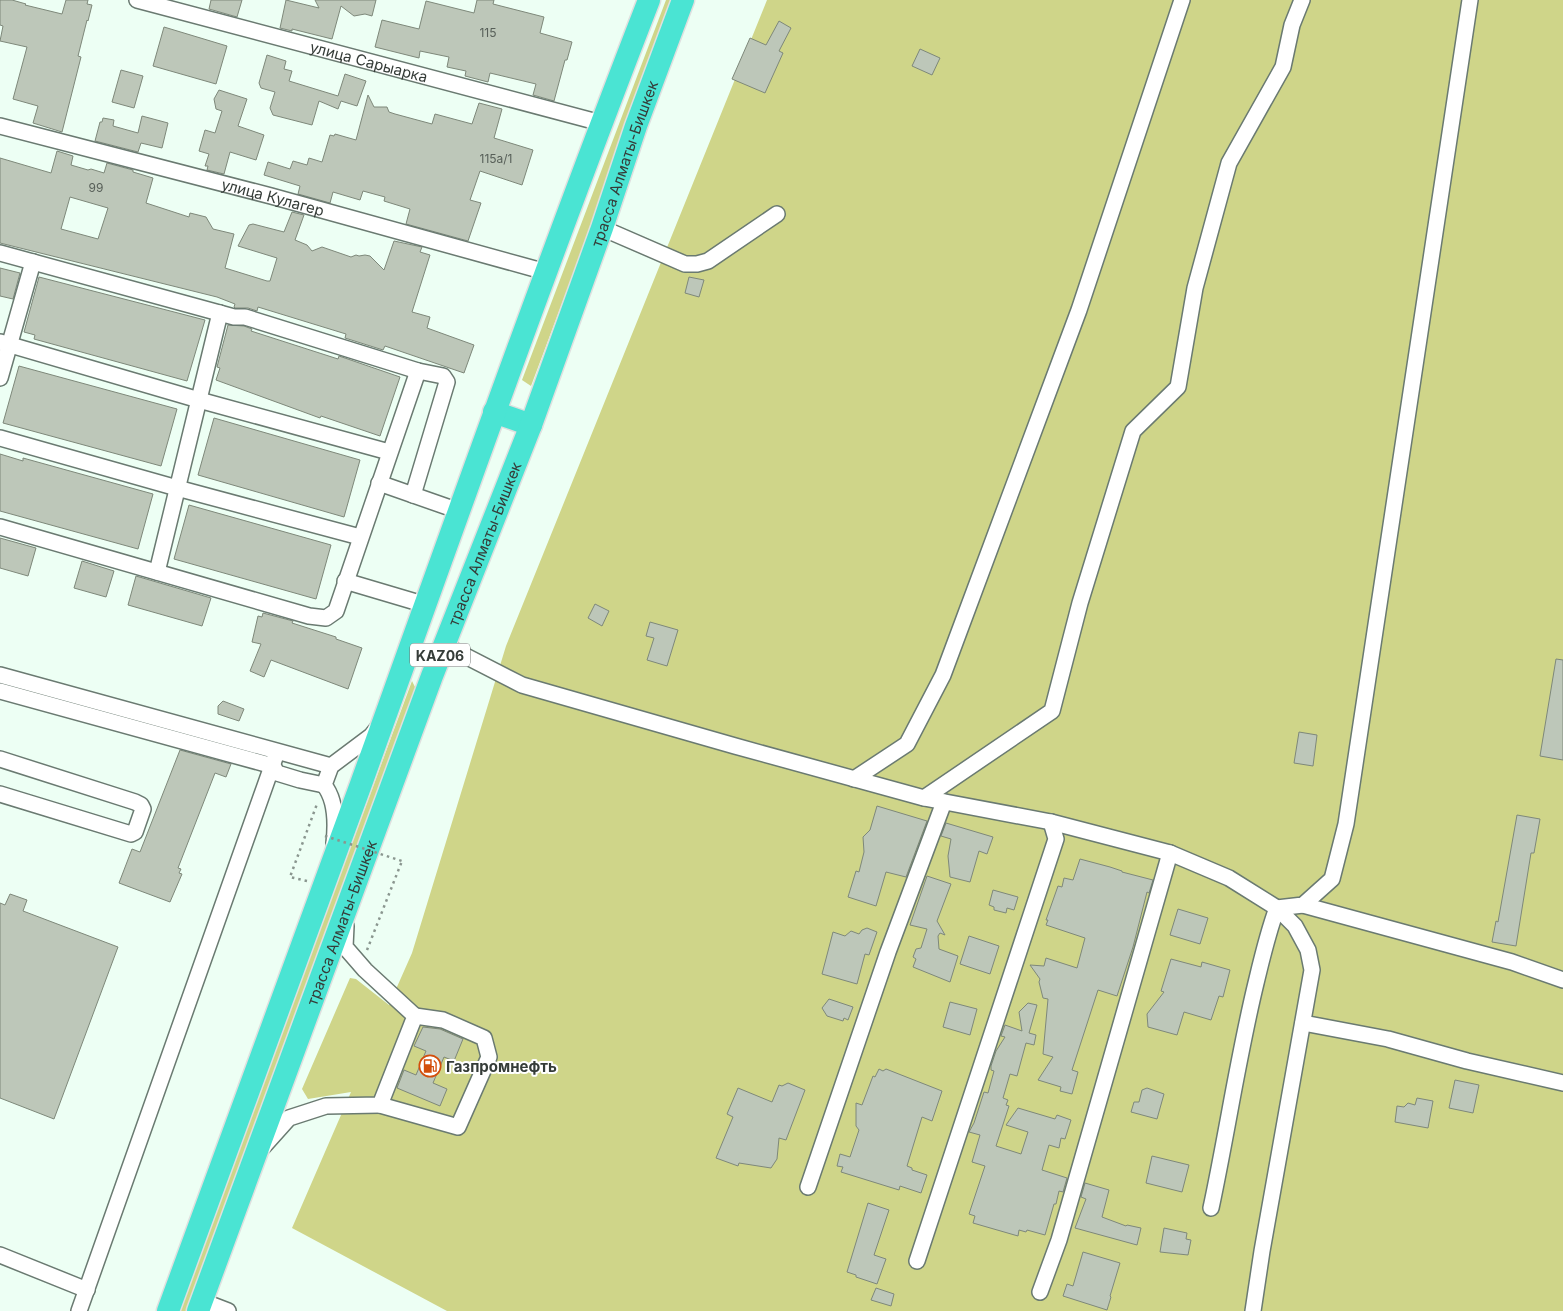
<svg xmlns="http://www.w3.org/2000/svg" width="1563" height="1311" font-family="Inter,sans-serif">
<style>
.green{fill:#cfd589}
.building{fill:#bdc7b9;stroke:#7e887a;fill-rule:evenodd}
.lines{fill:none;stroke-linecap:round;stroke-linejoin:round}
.minor-casing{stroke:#6a7a71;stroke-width:18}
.highway-casing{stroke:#dfe0df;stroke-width:25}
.path{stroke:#8a968f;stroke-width:2.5;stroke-dasharray:2.5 4;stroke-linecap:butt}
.minor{stroke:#fff;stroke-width:15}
.highway{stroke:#4ae4d3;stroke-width:22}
.path-bridge{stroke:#8a968f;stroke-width:2.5;stroke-dasharray:2.5 4;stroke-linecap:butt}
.labels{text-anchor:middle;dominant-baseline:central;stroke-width:4;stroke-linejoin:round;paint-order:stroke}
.number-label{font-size:12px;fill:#575f58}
.shield{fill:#fff;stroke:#727674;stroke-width:1}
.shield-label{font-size:14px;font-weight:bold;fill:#353c38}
.street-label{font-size:15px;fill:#353c38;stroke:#fff}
.poi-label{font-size:15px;font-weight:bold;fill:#353c38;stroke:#fff;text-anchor:start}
</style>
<rect width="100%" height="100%" fill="#edfff4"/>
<path class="green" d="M666 0H676L531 386 522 380Z
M767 0H1563V1311H447L292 1228 351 1092 308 1099 302 1089 350 978 356 979 389 1005 412 953 506 646Z
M412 681 417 691 191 1311H179Z"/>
<path class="building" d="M0 0H12L26 4 25 5 62 14 66 0H88L87 4 92 5 88 21 87 20 78 56 81 57 62 132 33 123 38 106 13 99 27 47 0 41 3 26 0 25Z
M211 0H242L237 17 209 9Z
M286 0 319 8 315 0H376L372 16 365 14 354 16 341 6 332 39 292 29V31L280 28Z
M477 0H494L493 4 544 17 540 33 572 42 567 60H565L554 101 533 95 536 84 490 73 488 82 465 76 466 71 447 67 449 57 420 51 419 58 375 47 382 20 419 29 426 1 474 13Z
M779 21 791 28 779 51 783 53 765 93 732 79 750 38 766 45Z
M164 27 227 46 216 84 153 66Z
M920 49 940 58 932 75 912 66Z
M267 55 286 61 284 69 292 71 289 81 338 96 345 74 366 81 357 106 341 101 338 109 319 101 312 125 273 115 270 108 275 92 261 88 259 83Z
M121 70 143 76 134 108 112 102Z
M219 90 247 99 238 126 264 135 256 160 230 152 224 174 207 170 208 166H205L209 154 199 151 205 130 215 133 222 111 216 109 214 99Z
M368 95 374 107H387L389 112 395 114 432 124 435 114 472 124 479 103 502 109 494 138 533 150 522 185 480 171 470 200 481 203 468 241 406 224 410 209 384 201 385 197 363 191 360 200 333 192 330 203 298 194 300 186 264 175 268 162 290 169 293 161 307 165 309 158 322 162 330 135 334 136 335 134 356 140Z
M142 116 168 123 162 148 141 143 138 152 95 141 100 122H102L103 118 114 120 113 126 138 133Z
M57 151 73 156 71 165 88 170 91 169 104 173 107 163 133 170V172L153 178 146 203 189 217 190 213 206 217 213 229 234 234 225 268 267 281H270L277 258 238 246 249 225 253 224 284 232 292 212 304 215 295 240 307 245 312 251 322 247 351 257 356 255 359 256 365 255 370 256 384 270 394 241 422 247 420 252 430 255 412 312 430 317 427 328 474 345 464 373 385 346 383 350 345 338 346 334 258 307 257 311 248 308H235L234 307 235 304 217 297 0 243V158L51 173ZM70 197 108 208 98 239 61 229Z
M0 268 20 273 13 299 0 296Z
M39 277 205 320 187 381 34 339 35 335 24 332Z
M689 277 704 280 699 297 685 293Z
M228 325 244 326 252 329 251 331 338 359 339 356 400 377 380 436 321 416 320 418 216 380 220 368 217 367Z
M19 366 177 409 161 466 3 423Z
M214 418 360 460 344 517 198 475Z
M0 454 23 461V458L153 494 138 549 0 511Z
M189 505 331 545 316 599 174 559Z
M0 538 36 548 28 576 0 568Z
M82 561 114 571 106 597 74 588Z
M136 576 211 598 202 626 128 605Z
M595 604 609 611 602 626 588 618Z
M263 613 293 621 292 623 336 637V639L362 648 348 689 271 660 264 677 250 671 261 644 252 642 258 616 262 617Z
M650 622 678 630 667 666 647 660 654 638 646 636Z
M1556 659 1563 660V760L1540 756Z
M223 701 244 709 239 721 218 714V706Z
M1299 732 1317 735 1313 766 1294 763Z
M180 750 231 764 226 777 215 773 178 868 181 869 179 873 182 874 170 902 119 883 132 849 140 852Z
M877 806 927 821 906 877 886 872 876 906 848 897 856 871 859 872 864 852 863 837 870 830Z
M1517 815 1540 819 1534 853H1531L1516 946 1492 942 1496 921 1498 922Z
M946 823 993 837 987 854 979 851 970 882 950 877 948 856 951 839 941 836Z
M1080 859 1110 867 1122 871V872L1153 880 1149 893 1147 892 1133 947 1117 996 1098 990 1072 1070 1078 1072 1072 1094 1060 1091 1061 1087 1038 1080 1053 1057 1043 1054 1048 999 1043 998 1039 982 1040 979 1030 965 1044 966 1046 958 1077 968 1085 938 1046 925 1048 920H1046L1058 886 1062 887 1064 878 1073 880Z
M927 876 951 884 937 921 945 935 940 933 938 936 939 949 958 956 950 982 913 967 916 959 913 957 916 949 921 948 927 929 910 925Z
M993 890 1018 897 1014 910 1007 908 1006 913 994 910V907L989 905Z
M10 894 27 900 23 911 118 947 54 1119 0 1098V903L5 905Z
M1178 909 1208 918 1200 944 1170 935Z
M867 928 877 932 869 955 865 954 857 984 822 974 833 932 845 936 851 931 859 934 862 930Z
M969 936 999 946 990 974 960 964Z
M1171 959 1201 967 1202 962 1230 970 1223 997 1219 996 1211 1020 1184 1012 1177 1035 1148 1027 1147 1014 1164 992 1161 991Z
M829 999 853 1007 848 1020 844 1018 843 1021 827 1016 822 1008Z
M950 1002 977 1009 970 1035 943 1027Z
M1028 1003 1037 1005 1029 1033 1036 1035 1034 1045 1026 1043 1017 1076 1010 1074 1003 1098 1008 1100 1006 1105 1009 1106 996 1146 1021 1154 1028 1132 1006 1125 1018 1108 1055 1119 1057 1115 1071 1120 1065 1139 1061 1138 1059 1148 1049 1145 1042 1170 1067 1178 1063 1192 1059 1191 1056 1204H1054L1045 1235 1027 1230 1026 1232 1019 1230 1018 1236 973 1223 975 1216 969 1214 985 1166 972 1162 980 1135 969 1132 974 1123 984 1092 988 1093 994 1071 991 1070V1066L996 1051 1005 1037 1001 1036 1005 1025 1022 1031 1019 1012Z
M423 1027 440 1029 463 1039 454 1061 444 1057 433 1083 447 1089 440 1106 397 1088 404 1070 416 1075 426 1051 414 1046Z
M879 1069 883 1071 886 1069 942 1091 932 1121 922 1117 907 1166 912 1168V1170L927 1175 921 1193 900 1186 899 1190 841 1172 843 1167 837 1166 840 1154 850 1157 859 1130 856 1126V1103L862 1105 873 1076 875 1077Z
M1455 1080 1479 1085 1473 1113 1449 1108Z
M788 1083 805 1090 786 1140 779 1138 777 1159 771 1168 739 1163 738 1166 716 1158 733 1117 727 1114 738 1088 772 1102 779 1085 782 1086Z
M1147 1088 1164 1094 1157 1119 1131 1112 1134 1102H1139L1142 1090Z
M1417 1098 1433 1101 1428 1128 1395 1122 1397 1106 1404 1107 1408 1103 1415 1105Z
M1152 1156 1189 1165 1182 1192 1146 1183Z
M1085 1183 1109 1190 1102 1217 1126 1226 1127 1225 1141 1228 1137 1245 1075 1228 1086 1199 1081 1197Z
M868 1203 889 1210 874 1255 886 1259 877 1284 856 1277V1275L847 1272Z
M1164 1228 1187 1233 1186 1239 1191 1240 1188 1255 1160 1252Z
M1083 1252 1120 1263 1110 1296 1111 1297 1107 1310 1063 1296 1067 1284 1073 1286Z
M876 1288 894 1294 891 1306 871 1300Z"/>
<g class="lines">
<g class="minor-casing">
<g id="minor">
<path id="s1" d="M137 0 601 123"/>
<path id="s2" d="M0 126 271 196 546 272"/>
<path d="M602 228 685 264H697L708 261 777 214"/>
<path d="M0 253 234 317H245L418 371 443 376 447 382 413 495"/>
<path d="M0 342 199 400 389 452"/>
<path d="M0 378 33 262"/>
<path d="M0 438 177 488 360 537"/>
<path d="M379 483 459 511"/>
<path d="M0 527 309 616 326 618 336 611 418 371"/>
<path d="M157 572 220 313"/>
<path d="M345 581 426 605"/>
<path d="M444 645 522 685 735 746 924 798 1051 822 1170 853 1229 878 1277 908 1295 926 1308 950 1312 970 1262 1251 1253 1311"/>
<path d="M0 675 331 766"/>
<path d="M0 691 273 766 277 773 300 780 324 785"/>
<path d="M0 759 135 802 141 805 143 809 135 832 131 834 0 794"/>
<path d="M854 779 907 744 943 675 1079 310 1182 0"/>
<path d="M924 798 1052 711 1080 603 1133 431 1178 387 1195 288 1229 163 1283 67 1292 25 1302 0"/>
<path d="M334 843C336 825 336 800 324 785L331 766 371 736 379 726"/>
<path d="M1303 905 1512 962 1563 980"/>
<path d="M1303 1023 1388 1039 1467 1061 1563 1083"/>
<path d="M380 1105 458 1127 489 1057 484 1038 443 1020 415 1016"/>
<path d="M263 1147 289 1118 326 1106 380 1105 415 1016 365 970 345 947 346 926"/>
<path d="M808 1187 888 952 944 802"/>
<path d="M1211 1208C1227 1133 1238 1057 1256 983 1262 958 1268 932 1277 908L1303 905 1332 879 1346 824 1470 0"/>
<path d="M0 1255 87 1290"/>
<path d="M917 1261 1056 839 1051 822"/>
<path d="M1040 1292 1059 1240 1170 853"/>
<path d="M202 1301 228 1311"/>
<path d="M79 1311 277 752"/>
</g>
</g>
<g class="highway-casing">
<g id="highway">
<path d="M494 412 531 425"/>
<path d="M168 1311C232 1135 298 960 361 784 455 522 548 260 649 0"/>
<path id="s3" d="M198 1311 432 676 531 425 602 228 636 126 683 0"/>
</g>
</g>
<path class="path" d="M307 881 290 877 317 804
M367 950 402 861"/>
<use href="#minor" class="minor"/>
<use href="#highway" class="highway"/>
<path class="path-bridge" d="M325 836 402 861"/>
</g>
<defs>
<g id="fuel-ring" transform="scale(1.125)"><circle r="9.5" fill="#fff" stroke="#d34e0b" stroke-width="1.5"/><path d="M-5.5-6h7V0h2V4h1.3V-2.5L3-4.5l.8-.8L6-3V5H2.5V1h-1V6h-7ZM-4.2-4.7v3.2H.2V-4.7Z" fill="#d34e0b"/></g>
</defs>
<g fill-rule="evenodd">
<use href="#fuel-ring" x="430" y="1066"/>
</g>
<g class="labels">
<g class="number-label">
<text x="488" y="32">115</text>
<text x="496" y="158">115а/1</text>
<text x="96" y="187">99</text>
</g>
<rect class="shield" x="410" y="643.5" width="60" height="23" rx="4"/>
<g class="shield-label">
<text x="440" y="655">KАZ06</text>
</g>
<g class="street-label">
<text stroke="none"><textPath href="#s1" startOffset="240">улица Сарыарка</textPath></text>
<text stroke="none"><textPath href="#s3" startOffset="1224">трасса Алматы-Бишкек</textPath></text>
<text stroke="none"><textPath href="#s2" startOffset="282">улица Кулагер</textPath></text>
<text stroke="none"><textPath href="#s3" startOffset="819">трасса Алматы-Бишкек</textPath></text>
<text stroke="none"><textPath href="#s3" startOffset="414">трасса Алматы-Бишкек</textPath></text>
</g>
<g class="poi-label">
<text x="446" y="1066">Газпромнефть</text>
</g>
</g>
</svg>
